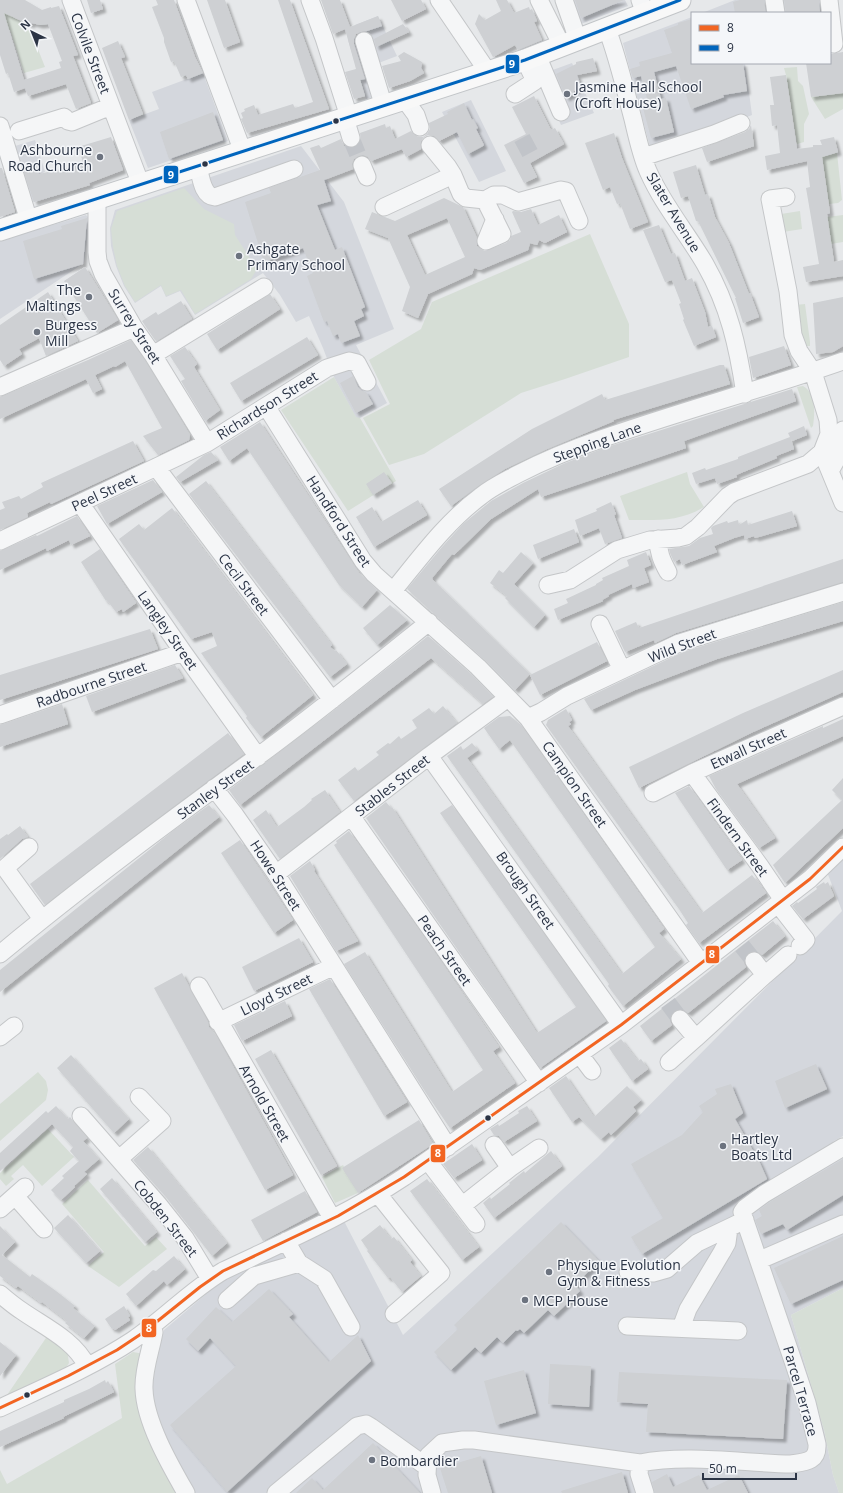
<svg xmlns="http://www.w3.org/2000/svg" width="843" height="1493" font-family="'Open Sans',sans-serif">
<style>
.built{fill:#d4d7dd}
.green{fill:#d6ded6}
.building{fill:#ced0d3;fill-rule:evenodd;filter:url(#shadow)}
.lines{fill:none;stroke-linecap:round;stroke-linejoin:round}
.minor-tunnel{stroke:#c1c4c9;stroke-width:17;stroke-dasharray:17 8;stroke-linecap:butt}
.minor-casing{stroke:#c4c6c8;stroke-width:19}
.major-casing{stroke:#c2c5c8;stroke-width:23}
.minor{stroke:#f5f6f7;stroke-width:17}
.major{stroke:#f8f8f8;stroke-width:21}
.bus-1-casing{stroke:#f4f6f9;stroke-width:6}
.bus-2-casing{stroke:#f4f6f9;stroke-width:6}
.bus-1{stroke:#f26522;stroke-width:3}
.bus-2{stroke:#0065bd;stroke-width:3}
.poi-dot{fill:#6c737f;stroke:#f4f6f9;stroke-width:1.5}
.bus-dot{fill:#2b3445;stroke:#f4f6f9;stroke-width:1.5}
.labels{text-anchor:middle;dominant-baseline:central;stroke-width:3;stroke-linejoin:round;paint-order:stroke}
.street-label{font-size:14px;fill:#2b3445;stroke:#f4f6f9}
.poi-label{font-size:14px;fill:#2b3445;stroke:#f4f6f9;text-anchor:start}
.line-badge{stroke:#f4f6f9;stroke-width:1.5}
.badge-label{font-size:11px;text-anchor:middle;font-weight:bold;fill:#fff}
</style>
<defs>
<filter id="shadow"><feDropShadow dx="3.5" dy="3.5" stdDeviation="1" flood-color="#0004"/></filter>
</defs>
<rect width="100%" height="100%" fill="#e6e8ea"/>
<path class="built" d="M568 0H625L628 6 578 25Z
M735 0H835L830 13H702Z
M378 16 397 56 376 64 387 94 366 99 348 40 357 37 359 34 355 25Z
M692 17V63H745L752 115 700 135 651 151 623 43Z
M572 63 594 113 561 125 539 75Z
M203 73 228 141 148 168 129 120 159 109 152 92Z
M471 100 506 171 479 182 442 112Z
M35 140 45 172 41 174 48 180 53 196 33 202 15 146Z
M301 146 344 202 394 329 356 345 387 403 360 418H356L334 377 323 348 309 316 296 322 280 295 263 273 195 315 180 291 166 297 161 286 135 303 124 286 116 266 111 246 110 228 115 210Z
M86 215 90 219 89 226 84 263 0 319V241Z
M843 858V1136L834 1141 831 1146 843 1152V1288L791 1315 824 1430 833 1475 839 1493H192L156 1420 150 1387 164 1330 219 1283 344 1221 403 1335 598 1157 842 911 827 872Z"/>
<path class="green" d="M9 2 14 18 28 24 45 67 24 73 10 30H7L1 5Z
M797 67 798 81 803 86 809 114 804 124V142L797 144 786 75 784 68Z
M843 93V109L825 119 811 97Z
M837 153 842 200 838 203 829 204 822 157Z
M184 188 204 209 234 224 235 235 257 269 251 279 195 314 181 290 166 296 161 285 135 302 125 286 117 266 113 247 111 229 117 211Z
M800 211 802 229 783 232 781 214Z
M843 215V242L831 244 827 217Z
M590 234 629 324V357L565 379 521 393 424 454 389 465 363 418 390 404 369 360 421 329 432 302Z
M805 304 810 342V346H807L803 341 795 305Z
M334 377 356 417 360 418 396 481 348 511 281 410Z
M803 386C816 393 815 413 813 426L811 428 797 387Z
M687 472 690 484 704 507C679 522 657 520 629 520L620 496Z
M38 1072 46 1081 48 1090 46 1100 0 1141V1104Z
M48 1129 74 1157 42 1186 23 1165 11 1176 14 1179 6 1186 0 1179V1173Z
M343 1165 358 1193 335 1203 322 1177Z
M88 1180 145 1246 156 1237 167 1249 119 1287 88 1266 104 1252 62 1204Z
M843 1288V1493H839L833 1475 824 1430 791 1315Z
M48 1335 67 1350 69 1363 65 1369 5 1398Z
M133 1352 144 1354 139 1380 184 1493H0V1470L7 1484 122 1418 115 1364Z"/>
<path class="building" d="M0 0H25L42 10 51 7V8L59 6 78 55 73 56 91 103 76 109 66 84 28 96 25 88 14 92 8 73 6 74 0 55ZM4 13 31 25 32 23 40 25 48 24 62 61 59 62 61 68 24 80Z
M87 0H100L103 9 91 13Z
M156 0H174L195 57 203 73 188 79 186 75 181 77 174 61 171 62 164 42V38L152 7 158 5Z
M207 0H225L240 42 224 48Z
M278 0H290L329 109 247 133 241 119 243 118 241 113 245 111 244 109 254 105 258 115 293 104 295 108 313 102Z
M321 0H340L350 27 378 16 382 26 367 31 361 32 356 34 354 39V44L365 79 360 80 365 96 354 99 345 72 356 69 345 29 333 34Z
M391 0H421L426 9 402 21Z
M496 0H507L514 13 529 7 530 10 532 9 537 21 534 22 542 40 518 50 515 45 493 57 475 24 479 14 485 20 501 11Z
M575 0H624L581 18Z
M740 0H764L766 13H735L733 2Z
M784 0H819L820 12 786 13Z
M692 19V63H743L747 91 723 95 724 97 691 109 676 66 654 72 661 99 666 98 674 132 651 138 642 104 648 102 641 76 633 78 630 69 640 66 639 62 672 53 664 30 678 25V23Z
M403 24 409 32 376 47 374 39Z
M118 41 125 57 121 58 143 114 129 120 102 48Z
M404 52 422 62 421 68 424 73 410 81 389 88 382 66 401 61 398 56Z
M843 52V93L811 97 806 63H830V54Z
M593 58 597 71 577 75 582 88 574 91 573 94 566 98 556 74 576 64V62Z
M786 75 797 149 813 147V145H822L820 140 834 137 838 152 822 157 830 213 827 214 834 262 843 260V276L806 282 803 267 819 264 806 188 810 187 807 161 767 170 765 156 780 153 777 125 772 126 770 105H774L770 77Z
M534 96 551 130 555 128 564 144 530 163 537 177 524 183 504 145 526 134 512 107Z
M464 103 472 120 473 119 478 128 476 129 484 145 483 146 468 154 457 132 439 141 434 136 428 135 424 137 421 141V149L406 157 402 149 371 161 368 157 363 155 359 156 354 159 352 164 353 169 324 180 331 201 317 205 335 250 342 247 365 307 361 309 364 316 354 321 360 336 341 343 338 334 333 336 327 321 324 322 307 276 313 273 303 248 264 262 245 202 271 193 269 188 320 170 310 148 319 145 321 148 341 139 344 146 349 148 354 147 359 145 361 141 360 133 385 124 386 128 390 126 395 139 411 131 418 137H423L427 134 430 129 429 123 448 114 447 112Z
M213 112 223 140 169 159 160 132Z
M751 125 754 146 707 162 702 148 745 132 749 129Z
M614 133 622 158 648 222 630 229 620 203 617 204 610 187 603 190 585 143Z
M111 137 123 170 89 183 90 185 34 202 24 172 37 169 39 174 66 168 83 162 78 147Z
M696 165 705 195 708 194 715 217 729 243 749 294 750 293 759 317 743 323 735 298H736L698 221H696L688 196 681 198 673 172Z
M0 168H2L15 212 0 217Z
M444 198 463 207 477 238V246L481 249 485 251 506 243 510 240 511 236 521 232 512 212 513 211 521 212 531 209 538 225 559 215 567 232 545 243 539 240 537 245 530 243 528 250 480 270 474 268 472 274 428 294 418 318 402 311 410 287 388 238 365 229 372 212 395 221ZM447 218 465 257 425 275 407 235Z
M87 218 83 264 34 279 23 241 62 229 61 226Z
M659 225 671 254 675 253 685 281 692 278 705 312 708 327 712 326 716 337 694 346 683 320 684 319 679 304 681 303 672 280 665 282 643 230Z
M85 267 118 320 97 333 64 281Z
M48 292 78 341 46 356 39 338 19 349 22 354 4 366 0 360V325Z
M270 294 280 309 217 350 207 334Z
M843 297V346L833 352 816 354 813 303Z
M181 301 192 319 157 341 155 340 142 321 156 312 158 315Z
M307 337 318 355 241 401 230 383Z
M131 340 145 360 190 435 189 440 158 455 143 436 162 428 125 361 115 367 114 366 95 375 102 389 93 393 86 379 0 419V397L88 360Z
M784 346 791 365 753 378 749 357Z
M185 347 197 364 194 367 220 410 205 421 181 381 185 379 170 356Z
M720 365H724L730 384 613 420 614 421 545 450 505 469 480 485 451 506 439 489 532 429 602 394 605 400Z
M353 376 358 387 362 391 366 392 373 404 356 413 340 383Z
M792 389 796 401 684 441 686 448 541 497 538 489 491 519 454 555 452 554 432 578 433 580 530 674 515 690 485 660 407 589 442 547 463 524 491 501 523 483 563 464 604 448Z
M260 422 359 573 377 590 362 607 339 585 247 448 229 461 220 447Z
M804 426 807 435 792 441 791 439 794 449 776 456 777 458 736 475 737 477 717 484 715 478 696 484 692 473 705 468 706 470 738 459V457L790 437 788 433Z
M133 441 144 461 51 504 50 502 27 513 28 517 0 530V510L5 508 2 502 19 496 21 499 43 487 41 483Z
M211 452 218 460 180 482 176 477 204 455Z
M384 472 392 483 373 495 366 484Z
M153 480 162 492 107 524 97 506Z
M206 481 332 645 330 647 335 651 336 650 347 664 330 677 189 494Z
M418 500 427 515 374 547 356 517 372 507 381 522Z
M611 502 616 514 614 515 622 538 605 544 599 528 580 536 575 520 597 511 596 509Z
M172 508 313 695 261 737 246 718 247 716 201 653 217 646 212 632 191 639 119 539 139 524 144 530Z
M792 511 797 526 755 538 754 536 745 539 744 535 734 538 714 546 717 552 682 565 680 559 674 562 670 553 669 549 689 546 700 538 713 534 711 528 713 526 727 521 728 523 738 520 739 525 747 520 748 525Z
M77 516 90 536 71 545 69 540 47 551 46 548 0 570V551L36 535 37 536Z
M574 529 579 542 538 559 533 545Z
M100 549 136 603 123 612 122 609 116 612 107 600 106 601 81 562Z
M521 552 533 563 514 584 545 615 534 627 505 598 507 596 490 583 499 570 503 573Z
M646 552 651 565 644 568 649 582 633 588 632 584 608 595 609 596 602 600 603 601 558 620 554 609 568 603 566 599 596 585V584L603 580 602 578 629 566 627 560Z
M843 559V582L676 633 655 643 654 640 625 652 615 631 636 622 639 628Z
M843 602V621L717 659 635 690 591 710 584 699 683 652Z
M390 605 407 620 377 645 363 628Z
M150 629 158 649 0 700V675Z
M428 636 471 674 493 697 483 704 431 658 240 805 229 790 328 715Z
M597 642 607 661 540 695 530 675Z
M175 665 183 678 92 712 86 696Z
M843 670V692L753 732 639 788 629 767 743 713Z
M62 704 68 724 0 747V725Z
M443 706 457 723 354 801 338 780 355 767 358 771 379 755 376 752 388 743 390 744 399 736 401 739 417 728 412 720 429 708 434 714Z
M566 709 572 720 569 722 571 724 568 726 702 913 752 875 766 893 699 943 686 925 688 923 679 909 546 725 548 720Z
M510 716 521 725 664 929 659 933 681 959 623 1006 608 986 609 984 447 756 461 746 463 750 472 743 478 750 467 758 622 974 655 947 510 740 499 749 484 728 499 717Z
M843 719V736L737 784 775 838 759 848 716 789 709 776 823 726V728Z
M228 733 244 754 121 846 45 905 30 884Z
M843 778V828L785 883 773 865 842 800 832 790Z
M689 786 742 860 727 870 675 793Z
M325 790 340 812 280 859 253 820 266 810 277 827 304 807 312 800 311 799Z
M386 802 391 808 392 807 537 1033 576 1007 440 813 452 805 606 1021 540 1068 366 818Z
M209 805 219 817 0 992V970L174 830Z
M20 826 28 837 22 839 0 859V839L7 834 8 835Z
M349 831 433 950 499 1047 493 1051 515 1083 450 1128 426 1093 344 964 365 952 452 1092 483 1070 334 845 337 843 336 841Z
M240 840 293 920 274 933 221 853Z
M310 861 315 870 314 871 358 941 336 951 290 876Z
M824 882 825 884 828 882 834 896 803 919 792 906 797 902 798 903 817 889 816 887Z
M773 921 785 936 762 955 757 952 752 951 748 953 745 958 744 963 746 967 688 1013 683 1010 678 1009 674 1011 671 1016 670 1021 672 1025 651 1041 640 1026Z
M299 938 313 962 254 991 242 967Z
M182 973 208 1022 209 1027 217 1037 293 1175 265 1190 154 988Z
M330 979 407 1102 384 1116 309 989Z
M285 1001 292 1016 242 1041 234 1025Z
M621 1039 638 1061 641 1059 648 1069 632 1081 609 1048Z
M271 1050 337 1166 321 1175 255 1059Z
M71 1055 129 1119 114 1133 57 1068Z
M816 1064 827 1089 785 1108 775 1081Z
M566 1076 594 1117 627 1086 641 1100 633 1107 636 1111 611 1135 609 1132 601 1139 579 1117 572 1122 549 1088Z
M731 1084 743 1113 735 1119 760 1163 767 1179 642 1254 631 1237 663 1218 631 1164 682 1135 703 1112 699 1106 717 1094 715 1089Z
M56 1106 68 1119 70 1117 87 1138 83 1141 99 1159 84 1172 87 1174 74 1186 75 1187 61 1200 51 1190 64 1178 62 1176 79 1161 70 1151 73 1147 52 1124 0 1171V1153L46 1111 48 1113Z
M527 1106 537 1121 504 1142 499 1136 494 1135 490 1129 498 1124 499 1126 519 1113 518 1111Z
M419 1120 433 1144 358 1193 342 1168Z
M472 1144 482 1160 454 1178 443 1164Z
M148 1147 227 1243 212 1256 166 1197 133 1160Z
M551 1151 562 1166 494 1218 483 1203 490 1197 491 1199 510 1184 509 1183 524 1171 525 1173Z
M843 1159V1195L787 1230 783 1224 761 1234 755 1220 762 1216 759 1210 770 1202Z
M112 1178 157 1232 145 1242 100 1189Z
M427 1179 479 1247 462 1260 410 1191Z
M305 1191 317 1212 263 1241 251 1220Z
M68 1215 100 1251 86 1263 54 1228Z
M561 1222 599 1261 575 1285 580 1291 554 1316 548 1310 524 1333 520 1329 517 1331 516 1330 503 1343 497 1337 481 1353 475 1347 451 1370 434 1352 458 1329 454 1325Z
M380 1225 391 1239 394 1237 412 1260 410 1262 421 1276 402 1292 390 1277 388 1278 367 1251 368 1250 361 1240Z
M0 1226 15 1242 2 1255 30 1277 32 1274 56 1291 75 1306 73 1308 95 1326 84 1338 65 1323 67 1321 42 1302 41 1303 18 1286 16 1288 0 1276Z
M843 1236V1280L791 1304 774 1268Z
M174 1256 185 1269 167 1285 164 1281 136 1306 126 1294 153 1270 156 1271Z
M269 1289 293 1314 289 1317 329 1362 358 1335 371 1361 227 1492 170 1425 236 1366 210 1338 198 1351 186 1339 216 1307 232 1322Z
M124 1306 130 1316 128 1317 130 1320 115 1330 114 1328 112 1329 105 1319Z
M0 1342 16 1355 0 1376Z
M550 1364 591 1366 589 1407 548 1404Z
M524 1370 536 1413 496 1425 484 1381Z
M619 1372 787 1380 783 1439 646 1432 648 1404 617 1402Z
M105 1380 106 1383 108 1381 114 1392 63 1417 64 1418 0 1447V1431L64 1402V1400L89 1389Z
M373 1443 420 1493H296L312 1478 323 1490Z
M481 1456 492 1493H448L440 1468Z
M622 1472 628 1493H562L561 1491Z
M667 1474 673 1487 699 1475 707 1490 739 1475 748 1493H655L652 1482Z"/>
<g class="lines">
<path class="minor-tunnel" d="M351 138 362 165
M522 138 530 153
M742 946 754 961
M668 1003 680 1019"/>
<g class="minor-casing">
<path id="minor" d="M71 0 141 185
M186 0 243 152
M310 0 324 38 349 117
M439 0 488 72
M539 0 562 46
M564 0 578 40
M640 0 645 14
M774 0 776 13
M829 0 834 44
M607 29C618 58 625 89 633 119 637 136 641 155 648 171 663 205 687 233 705 264 729 306 738 347 745 394
M364 41 384 107
M537 55 561 112
M515 94 535 81 525 60
M405 100 416 115 420 127
M345 118 351 138
M0 126 29 221
M19 131 64 117 68 121 72 122 111 106
M430 145 448 167 453 175 461 194 466 198 485 200 494 195H503L518 202 561 190 566 191 579 221
M643 157 714 134 741 123
M362 165 367 177
M198 166C201 177 202 196 215 197L294 169
M97 199V252L98 261 103 274 134 328 153 355 207 443
M485 200 502 234 486 241 495 219
M384 207 453 175
M153 355 264 287
M0 387 134 328
M266 406 363 561 374 574 478 667 528 718 701 963
M822 452 843 503
M156 467 332 700
M830 471 839 455 841 435 843 430
M80 503 183 652 258 757
M658 539C658 552 662 561 668 572
M0 541 207 443 327 368 349 361 357 363 367 382
M548 585 570 580 617 550 650 540 678 538 686 536 698 527 728 496 734 492 808 464 822 452 829 434 828 420 813 372 799 351 793 335 788 291 770 199 786 197
M393 591C420 558 446 522 481 496 492 487 505 481 518 474 545 460 572 449 601 439 681 411 763 389 843 361
M600 624 622 670
M0 715 183 652
M528 718 541 712 567 696 679 643 843 592
M429 756 621 1025
M692 773 760 866 783 900
M214 788 235 815 276 874 448 1147
M653 793 692 773 843 706
M351 816 539 1083
M29 847 5 868 42 919
M276 874 429 756 508 698
M778 904 806 940 800 946
M0 954C83 885 170 821 257 757 316 714 372 668 429 622
M765 975 788 955
M199 986 332 1218
M680 1019 696 1038 765 975 754 961
M218 1022 334 966
M0 1037 14 1026
M580 1055 592 1071
M669 1062 696 1038
M81 1116 158 1204 185 1238 210 1279
M119 1159 162 1121 139 1097
M428 1161 476 1224
M510 1168 539 1148
M378 1194 441 1273 394 1314
M15 1196 44 1229
M463 1205 510 1168 494 1145
M0 1209 25 1187
M760 1260 843 1224
M299 1263 324 1279 351 1327
M628 1272 653 1273 667 1269 697 1243 745 1220
M0 1294C7 1300 14 1306 22 1311 45 1327 74 1340 87 1366
M227 1300 254 1276 299 1263 286 1241
M627 1326 738 1331
M151 1327 154 1332C151 1350 143 1370 144 1389 145 1422 170 1465 186 1493
M681 1328 688 1309 722 1252 727 1243 729 1228
M0 1408C45 1387 92 1367 133 1340 164 1319 191 1290 223 1271 284 1242 347 1215 404 1177L621 1025 783 900 810 879 843 847
M640 1463 639 1474 645 1493
M276 1493 357 1426 366 1424 371 1427 427 1467
M432 1493 427 1475 428 1456 442 1443 463 1440H474L640 1463C686 1454 743 1463 791 1464 805 1462 818 1462 817 1444L807 1403 793 1361 742 1212 745 1208 764 1194 843 1147"/>
</g>
<g class="major-casing">
<path id="major" d="M0 230 525 60 680 0"/>
</g>
<use href="#minor" class="minor"/>
<use href="#major" class="major"/>
<g class="bus-1-casing">
<path id="bus-1" d="M0 1408 68 1376 117 1350 144 1332 200 1287 223 1271 338 1216 404 1177 621 1025 810 879 843 847"/>
</g>
<g class="bus-2-casing">
<path id="bus-2" d="M0 230 525 60 680 0"/>
</g>
<use href="#bus-1" class="bus-1"/>
<use href="#bus-2" class="bus-2"/>
</g>
<g class="poi-dot">
<circle cx="567" cy="94" r="4"/>
<circle cx="100" cy="157" r="4"/>
<circle cx="239" cy="256" r="4"/>
<circle cx="89" cy="297" r="4"/>
<circle cx="37" cy="332" r="4"/>
<circle cx="723" cy="1146" r="4"/>
<circle cx="549" cy="1272" r="4"/>
<circle cx="525" cy="1300" r="4"/>
<circle cx="372" cy="1460" r="4"/>
</g>
<g class="bus-dot">
<circle cx="336" cy="121" r="3.5"/>
<circle cx="205" cy="164" r="3.5"/>
<circle cx="488" cy="1118" r="3.5"/>
<circle cx="27" cy="1395" r="3.5"/>
</g>
<g class="labels">
<g class="street-label">
<text transform="translate(91 53) rotate(69)">Colvile Street</text>
<text transform="translate(674 212) rotate(59)">Slater Avenue</text>
<text transform="translate(135 326) rotate(58)">Surrey Street</text>
<text transform="translate(267 405) rotate(-32)">Richardson Street</text>
<text transform="translate(597 442) rotate(-20)">Stepping Lane</text>
<text transform="translate(104 492) rotate(-25)">Peel Street</text>
<text transform="translate(339 521) rotate(57)">Handford Street</text>
<text transform="translate(244 584) rotate(53)">Cecil Street</text>
<text transform="translate(168 630) rotate(55)">Langley Street</text>
<text transform="translate(682 645) rotate(-21)">Wild Street</text>
<text transform="translate(91 684) rotate(-19)">Radbourne Street</text>
<text transform="translate(748 748) rotate(-24)">Etwall Street</text>
<text transform="translate(575 784) rotate(55)">Campion Street</text>
<text transform="translate(392 785) rotate(-38)">Stables Street</text>
<text transform="translate(215 789) rotate(-36)">Stanley Street</text>
<text transform="translate(738 837) rotate(54)">Findern Street</text>
<text transform="translate(276 875) rotate(57)">Howe Street</text>
<text transform="translate(526 890) rotate(55)">Brough Street</text>
<text transform="translate(445 950) rotate(55)">Peach Street</text>
<text transform="translate(276 994) rotate(-26)">Lloyd Street</text>
<text transform="translate(265 1103) rotate(60)">Arnold Street</text>
<text transform="translate(166 1218) rotate(52)">Cobden Street</text>
<text transform="translate(801 1391) rotate(74)">Parcel Terrace</text>
</g>
<g class="poi-label">
<text x="575" y="86">Jasmine Hall School<tspan x="575" dy="16">(Croft House)</tspan></text>
<text x="92" y="149" text-anchor="end">Ashbourne<tspan x="92" dy="16">Road Church</tspan></text>
<text x="247" y="248">Ashgate<tspan x="247" dy="16">Primary School</tspan></text>
<text x="81" y="289" text-anchor="end">The<tspan x="81" dy="16">Maltings</tspan></text>
<text x="45" y="324">Burgess<tspan x="45" dy="16">Mill</tspan></text>
<text x="731" y="1138">Hartley<tspan x="731" dy="16">Boats Ltd</tspan></text>
<text x="557" y="1264">Physique Evolution<tspan x="557" dy="16">Gym &amp; Fitness</tspan></text>
<text x="533" y="1300">MCP House</text>
<text x="380" y="1460">Bombardier</text>
</g>
</g>
<g class="line-badge">
<rect x="505" y="54" width="15" height="20" rx="4" fill="#0065bd"/>
<rect x="163" y="165" width="16" height="19" rx="4" fill="#0065bd"/>
<rect x="705" y="945" width="15" height="19" rx="4" fill="#f26522"/>
<rect x="430" y="1144" width="16" height="19" rx="4" fill="#f26522"/>
<rect x="141" y="1318" width="16" height="20" rx="4" fill="#f26522"/>
</g>
<g class="badge-label">
<text x="512" y="68">9</text>
<text x="171" y="179">9</text>
<text x="712" y="958">8</text>
<text x="438" y="1157">8</text>
<text x="149" y="1332">8</text>
</g>
<rect x="691" y="12" width="140" height="52" fill="#f4f6f9" stroke="#a4a8b1"/>
<rect x="699" y="25" width="20" height="6" fill="#f26522" stroke="#a4a8b1"/>
<text x="727" y="32" font-size="12" fill="#2b3445">8</text>
<rect x="699" y="45" width="20" height="6" fill="#0065bd" stroke="#a4a8b1"/>
<text x="727" y="52" font-size="12" fill="#2b3445">9</text>
<g transform="translate(32 32) rotate(317)" stroke="#f4f6f9" stroke-width="3" paint-order="stroke">
<path d="M0-3L7 15L0 10L-7 15Z" fill="#2b3445"/>
<text y="-6" font-size="11" font-weight="bold" text-anchor="middle" fill="#2b3445">N</text>
</g>
<path d="M703 1473v6h93v-6" fill="none" stroke="#2b3445" stroke-width="2"/>
<text x="709" y="1473" font-size="12" fill="#2b3445" stroke="#f4f6f9" stroke-width="3" paint-order="stroke">50 m</text>
</svg>
